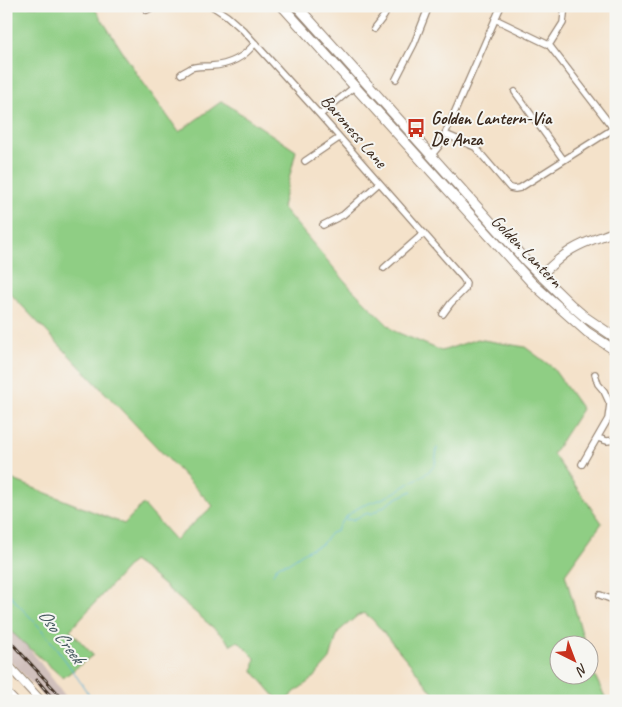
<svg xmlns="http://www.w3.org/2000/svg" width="622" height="707" font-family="Caveat,sans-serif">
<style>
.industrial{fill:#d0c0bc}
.green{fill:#8fce84;stroke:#657c51}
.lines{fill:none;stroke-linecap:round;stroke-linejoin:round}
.stream{stroke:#5db3da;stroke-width:1}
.street-casing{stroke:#988674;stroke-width:8}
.secondary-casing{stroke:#988674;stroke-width:10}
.primary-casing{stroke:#988674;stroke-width:11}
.highway-casing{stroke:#988674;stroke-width:12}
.street{stroke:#fff;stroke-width:5.5}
.secondary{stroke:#fff;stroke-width:8}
.primary{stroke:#fff;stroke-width:9}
.highway{stroke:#fff;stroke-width:10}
.rail-casing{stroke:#3b2a1e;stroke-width:3}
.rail{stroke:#f6f6f2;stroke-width:1;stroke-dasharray:4;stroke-linecap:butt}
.labels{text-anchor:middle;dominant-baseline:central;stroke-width:4;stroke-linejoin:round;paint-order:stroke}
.poi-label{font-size:18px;font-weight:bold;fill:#3b2a1e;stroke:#f6f6f2;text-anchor:start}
.street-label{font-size:18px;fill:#3b2a1e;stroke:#f6f6f2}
.water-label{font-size:19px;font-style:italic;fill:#475a60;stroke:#f6f6f2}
</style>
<rect width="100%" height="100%" fill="#f6f6f2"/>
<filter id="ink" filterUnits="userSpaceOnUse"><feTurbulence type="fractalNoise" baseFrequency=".02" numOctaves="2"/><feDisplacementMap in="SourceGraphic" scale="10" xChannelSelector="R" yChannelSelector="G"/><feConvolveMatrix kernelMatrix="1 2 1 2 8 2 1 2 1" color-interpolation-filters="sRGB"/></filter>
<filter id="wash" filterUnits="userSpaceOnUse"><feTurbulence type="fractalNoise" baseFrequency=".0096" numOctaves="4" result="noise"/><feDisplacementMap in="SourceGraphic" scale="20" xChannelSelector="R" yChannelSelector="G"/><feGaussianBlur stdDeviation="1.12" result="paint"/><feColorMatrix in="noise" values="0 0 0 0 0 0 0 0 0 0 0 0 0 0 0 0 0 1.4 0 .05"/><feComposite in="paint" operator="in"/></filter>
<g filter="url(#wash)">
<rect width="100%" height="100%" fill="#f4e2ca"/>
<path class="industrial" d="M6 622 14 628 69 701H48L6 656Z"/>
<path class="green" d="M6 6H93L137 74 179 132 222 101 296 151 282 207 350 287 394 331 442 351 477 339 525 347 552 367 582 409 553 454 602 523 565 574 585 644H560V674H590V658L594 674 607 701H439L412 666 372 619 364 613 357 616 338 632 330 659 312 679 296 691 285 701H279L253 671 255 658 238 641 231 645 224 637 146 570 133 561 70 630 93 655 63 678 6 627V477L124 524 143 504 175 540 213 506 6 289Z"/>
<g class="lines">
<path class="stream" d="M345 519 352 520 368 513 370 515 397 498 412 491
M273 574 276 568 280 565 288 563 306 551 322 544 331 533 337 531C339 521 354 509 364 505 369 503 374 502 379 500 390 496 400 489 410 483 419 477 428 474 435 465L437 448
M6 588C16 606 29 614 41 629 60 651 77 677 93 701"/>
</g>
</g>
<g filter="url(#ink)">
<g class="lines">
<g class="street-casing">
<path id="street" d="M212 6 227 16 243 30 320 115 463 278 466 283 465 289 451 303 443 314
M147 10 155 6
M495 19 549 45 613 128
M374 29 384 16 389 6
M549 45 563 23 565 6
M181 74C184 72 188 70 191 68 197 66 205 66 211 66 229 65 244 58 255 43
M396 79 414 44 429 6
M515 92 563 159
M320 115 354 87
M445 134 475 147 510 188 515 189 520 188 616 127
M431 156 439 146 445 134 501 6
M305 161 339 138
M323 225 343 215 379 183
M384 268 424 233
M598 438 607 441 616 440
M582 464 608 419 610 404 604 391 598 384 595 374
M600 595 616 601
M616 625V627"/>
</g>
<g class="secondary-casing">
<path id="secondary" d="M540 276C550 267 560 257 571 250 585 241 601 237 616 231
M6 663 41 701"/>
</g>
<g class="primary-casing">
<path id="primary" d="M282 6 532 283 587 332 616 351
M297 6 526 261 571 305 585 317 616 338"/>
</g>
<g class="highway-casing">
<path id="highway" d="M6 694 13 701"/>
</g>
<use href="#street" class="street"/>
<use href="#secondary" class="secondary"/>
<use href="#primary" class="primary"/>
<use href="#highway" class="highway"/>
<g class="rail-casing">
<path id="rail" d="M6 637 65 701
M37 680 55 701"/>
</g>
<use href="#rail" class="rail"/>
</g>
</g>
<defs>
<g id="bus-bare" transform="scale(1.5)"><path d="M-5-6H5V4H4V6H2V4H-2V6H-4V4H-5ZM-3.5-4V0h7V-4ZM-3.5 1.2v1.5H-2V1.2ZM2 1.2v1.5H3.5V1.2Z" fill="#c8321e" stroke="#f6f6f2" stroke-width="2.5" paint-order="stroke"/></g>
</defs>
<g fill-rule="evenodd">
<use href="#bus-bare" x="416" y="128"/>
</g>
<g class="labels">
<g class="poi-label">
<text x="431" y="118">Golden Lantern-Via<tspan x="431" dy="21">De Anza</tspan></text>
</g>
<g class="street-label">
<text transform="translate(354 131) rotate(49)">Baroness Lane</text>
<text transform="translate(527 251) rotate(46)">Golden Lantern</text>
</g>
<g class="water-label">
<text transform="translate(61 636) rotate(53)">Oso Creek</text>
</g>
</g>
<rect width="622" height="707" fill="none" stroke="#f6f6f2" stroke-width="25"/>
<g transform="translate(574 660) rotate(138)"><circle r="24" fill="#f6f6f2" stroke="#aba49d"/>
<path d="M0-4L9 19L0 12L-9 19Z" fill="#c8321e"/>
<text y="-8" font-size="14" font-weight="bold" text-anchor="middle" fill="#3b2a1e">N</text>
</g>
</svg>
